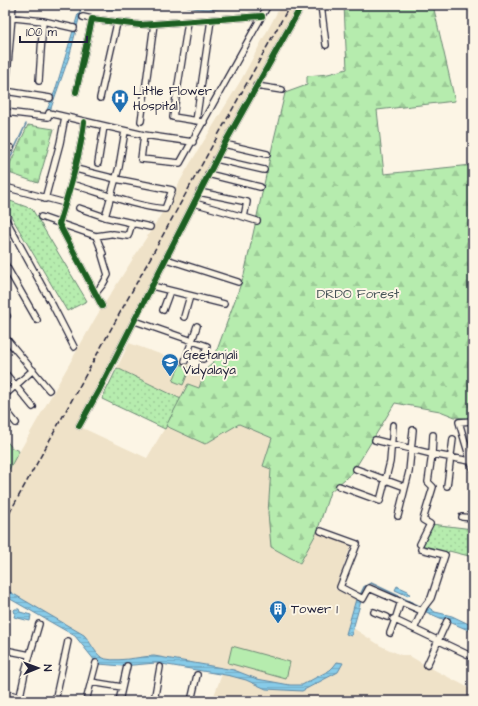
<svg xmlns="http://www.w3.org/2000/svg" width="478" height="706" font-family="'Architects Daughter',sans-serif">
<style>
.built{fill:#efe2c8}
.grass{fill:url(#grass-dots);stroke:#6c8774}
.forest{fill:url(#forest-firs);stroke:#6c8774}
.cemetery{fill:url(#cemetery-stones);stroke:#6c8774}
.park{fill:#b6ecae;stroke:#6c8774}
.water{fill:url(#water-rules);stroke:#5f87a3}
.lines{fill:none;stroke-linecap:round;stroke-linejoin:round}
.stream{stroke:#5f87a3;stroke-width:1.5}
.minor-casing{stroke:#22223b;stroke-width:8}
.minor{stroke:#fcf5e5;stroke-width:5.5}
.rail{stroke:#22223b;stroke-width:1.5;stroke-dasharray:6 3;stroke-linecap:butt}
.cycleway-casing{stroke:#fcf5e5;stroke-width:8}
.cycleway{stroke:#1b5e20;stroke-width:6}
.labels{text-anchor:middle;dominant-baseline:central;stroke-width:4;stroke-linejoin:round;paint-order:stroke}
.poi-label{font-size:13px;fill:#22223b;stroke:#fcf5e5;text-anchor:start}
.park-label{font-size:13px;fill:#475458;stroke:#fcf5e5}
</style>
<defs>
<pattern id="grass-dots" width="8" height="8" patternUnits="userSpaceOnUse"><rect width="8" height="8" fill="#b6ecae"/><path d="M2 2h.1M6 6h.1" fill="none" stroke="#9cca97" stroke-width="1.8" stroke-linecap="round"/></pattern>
<pattern id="forest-firs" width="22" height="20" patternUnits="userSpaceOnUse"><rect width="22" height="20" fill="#b6ecae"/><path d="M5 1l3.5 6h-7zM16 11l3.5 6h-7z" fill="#9cca97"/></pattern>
<pattern id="cemetery-stones" width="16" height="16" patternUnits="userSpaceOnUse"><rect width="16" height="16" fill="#b6ecae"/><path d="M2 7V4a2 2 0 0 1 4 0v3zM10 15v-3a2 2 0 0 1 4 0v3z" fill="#9cca97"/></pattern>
<pattern id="water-rules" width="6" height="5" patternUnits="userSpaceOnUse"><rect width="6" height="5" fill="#87cbe8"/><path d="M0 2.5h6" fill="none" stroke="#74aec8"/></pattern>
</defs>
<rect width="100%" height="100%" fill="#fcf5e5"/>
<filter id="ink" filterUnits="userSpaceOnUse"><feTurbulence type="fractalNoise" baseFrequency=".025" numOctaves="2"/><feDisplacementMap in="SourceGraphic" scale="8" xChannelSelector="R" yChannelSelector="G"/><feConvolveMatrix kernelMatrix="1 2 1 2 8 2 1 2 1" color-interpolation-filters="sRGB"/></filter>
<g filter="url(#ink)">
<path class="built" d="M281 5H298L245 98 117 349 76 425 147 458 166 426 205 444 239 424 272 438 263 466 271 468 268 513 300 563 317 532 352 543 335 589 356 599 346 634 351 636 353 628 381 646 401 655H408L425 665 473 690V701H212L222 674 156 663 122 666 99 664 95 661 75 636 5 596V477L96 317 162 213 188 167 241 80Z
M129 343 205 370 199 388 188 384 181 399 117 368Z"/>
<path class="grass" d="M5 199 32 209 87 301 67 311 8 211 5 210Z
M117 368 181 399 165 429 102 399Z
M431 524 473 529V557L449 551 447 554 420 548Z"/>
<path class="forest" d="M344 5H433L455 101 377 110 384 174 472 165 473 176V419L455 417 440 411 395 403 353 472 330 492 317 532 300 563 271 547 268 513 271 469 263 466 272 438 239 424 205 444 166 426 188 384 199 388 205 370 212 364 244 275 274 139 285 93 307 85V76L328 74 347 69Z"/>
<path class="cemetery" d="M28 125 54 129 38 183 6 172Z"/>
<path class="park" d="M180 364 190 368 183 385 173 381Z
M5 439 12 448 19 451 5 477Z
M232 646 290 662 286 679 228 663Z"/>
<path class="water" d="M78 14 80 15 70 54 50 111 47 110 55 91Z
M397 586 408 591 407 593 410 594 408 596 395 590Z
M5 589 84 635C90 641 95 653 101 657 111 664 142 656 154 656L234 670 257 679 290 685H302L330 670 334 666 337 662 343 663 338 672 302 691 266 689 246 680 231 676 156 663 122 666 99 664 95 661 75 636 5 596Z
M356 599 361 601 351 636 346 634Z
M428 607 435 612 452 616 473 626V632L426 612Z
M15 609H19L20 612 31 615 30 621 14 617 15 614 14 610Z"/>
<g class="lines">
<path class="stream" d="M185 5C200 11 221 9 237 5
M79 16 81 8 117 9 143 5 155 7 166 5
M5 169 26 124
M360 595 364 587 371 583 428 610"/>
<g class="minor-casing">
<path id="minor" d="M321 5 326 45
M5 17 43 21 74 28
M83 17 92 19
M188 22 173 117 204 122
M39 81 43 21
M256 86 282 90
M5 91 50 98
M76 92 92 19 140 25 262 16
M100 98 117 23
M5 100 13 5
M5 112 48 117 49 113 144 135 193 142
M141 121 154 24
M196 121 211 20
M84 122C80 157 69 190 59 224L102 306
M144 135 141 159 180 163 268 5
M224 144 267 154
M5 146 11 148
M216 159 264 170
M98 163 104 126
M208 174 260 187
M71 184C102 193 133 206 165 209L172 190 116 179 76 169
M5 187 65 203
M199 192 247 202 244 217 257 221
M45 199 60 143 65 117
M194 203 244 217
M79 208 105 217 150 227
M41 217 96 236 110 234
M105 217 119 167 125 131
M5 218 53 306 74 347
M113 234 128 236 132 223
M166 259 238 282
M5 264 37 320
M152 286 224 304
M95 294 103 284 108 275 102 255 103 254 96 236
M163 310 170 291
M5 313 7 316 5 317
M184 317 190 296
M135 321 207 346 203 359
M5 337 49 390
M185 361 197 326
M5 373 33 407
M5 395 33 370
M5 409 16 423
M473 421 459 422 473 469
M79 426 99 390 221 150 302 5
M375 440 432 454 470 461
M356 469 405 487
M339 486 380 501 390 462 393 425
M447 486 453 439
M398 516 409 472 413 430
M462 517 473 518
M321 531 357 544 340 587 363 599 369 588 422 611
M420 544 430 524 423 520 433 487 428 482 432 454 433 435
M374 612 387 617
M393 619 395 620 401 601
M414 629 424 607 431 598 445 555 421 549
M390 633 395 620 473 657
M5 650 30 655
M427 665 447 621
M91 682 122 687
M5 693 35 701
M19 701 26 668 39 624
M55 701 68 641
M86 701 96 663
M119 701 127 666
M154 701 160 667
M191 701 197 675"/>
</g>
<use href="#minor" class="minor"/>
<path class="rail" d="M5 521 290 5"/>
<g class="cycleway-casing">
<path id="cycleway" d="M76 92 92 19 140 25 262 16
M84 122C80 157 69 190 59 224L102 306
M79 426 99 390 221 150 302 5"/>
</g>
<use href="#cycleway" class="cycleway"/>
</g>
</g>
<defs>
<g id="hospital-pin" transform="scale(0.9)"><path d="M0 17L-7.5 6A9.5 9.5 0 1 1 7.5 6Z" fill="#1f6fb2" stroke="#fcf5e5"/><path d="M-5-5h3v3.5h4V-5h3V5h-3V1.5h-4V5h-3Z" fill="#fff"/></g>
<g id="school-pin" transform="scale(0.9)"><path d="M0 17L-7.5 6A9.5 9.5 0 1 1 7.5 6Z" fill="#1f6fb2" stroke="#fcf5e5"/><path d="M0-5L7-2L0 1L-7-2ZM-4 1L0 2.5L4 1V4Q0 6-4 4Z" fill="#fff"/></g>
<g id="building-pin" transform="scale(0.9)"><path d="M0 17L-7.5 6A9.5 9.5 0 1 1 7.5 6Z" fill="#1f6fb2" stroke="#fcf5e5"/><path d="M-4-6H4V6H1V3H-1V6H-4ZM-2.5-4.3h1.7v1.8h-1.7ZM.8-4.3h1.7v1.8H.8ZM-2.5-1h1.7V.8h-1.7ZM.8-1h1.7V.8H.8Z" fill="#fff"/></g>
</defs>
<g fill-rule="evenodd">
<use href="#hospital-pin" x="120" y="98"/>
<use href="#school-pin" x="170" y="362"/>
<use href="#building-pin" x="278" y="609"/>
</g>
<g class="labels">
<g class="poi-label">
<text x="133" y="91">Little Flower<tspan x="133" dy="15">Hospital</tspan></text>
<text x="183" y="355">Geetanjali<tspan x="183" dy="15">Vidyalaya</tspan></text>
<text x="291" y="609">Tower 1</text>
</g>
<g class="park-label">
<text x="358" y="294">DRDO Forest</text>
</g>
</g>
<rect width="478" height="706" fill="none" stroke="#fcf5e5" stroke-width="20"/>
<rect x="10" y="10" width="458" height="686" fill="none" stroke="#22223b" stroke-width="1.5" filter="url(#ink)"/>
<g transform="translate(38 668) rotate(89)" stroke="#fcf5e5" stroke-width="3" paint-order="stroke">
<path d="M0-3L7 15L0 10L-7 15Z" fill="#22223b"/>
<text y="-6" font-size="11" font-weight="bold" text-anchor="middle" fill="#22223b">N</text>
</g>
<path d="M20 36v6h67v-6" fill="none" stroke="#22223b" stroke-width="2"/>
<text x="26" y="36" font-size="12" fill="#22223b" stroke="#fcf5e5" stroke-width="3" paint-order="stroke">100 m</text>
</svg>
